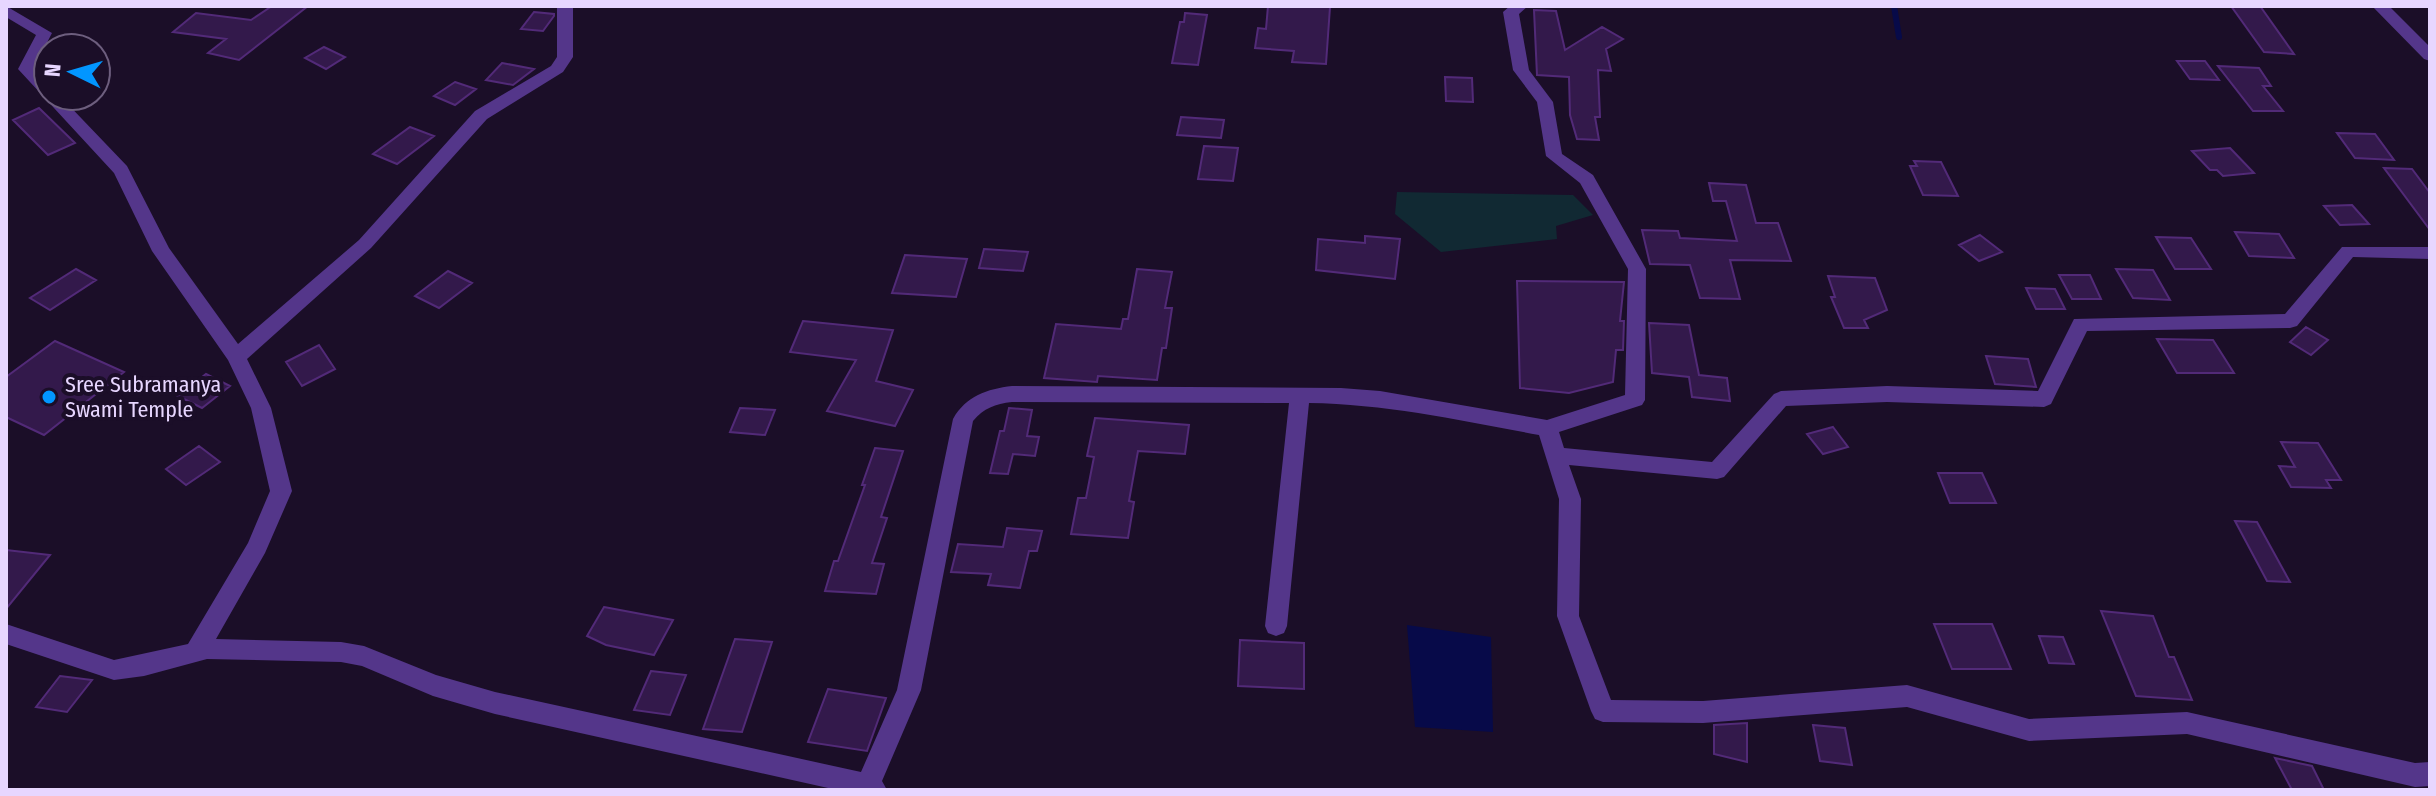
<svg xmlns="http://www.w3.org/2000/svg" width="2436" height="796" font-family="'Fira Sans Condensed',sans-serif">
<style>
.green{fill:#112933}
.water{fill:#070a49}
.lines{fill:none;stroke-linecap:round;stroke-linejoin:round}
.stream{stroke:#070a49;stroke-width:6}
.building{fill:#33194b;stroke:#522a78;stroke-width:2}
.minor{fill:#54368a;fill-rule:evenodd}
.poi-dot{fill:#0296ff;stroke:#1b0e28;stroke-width:3}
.labels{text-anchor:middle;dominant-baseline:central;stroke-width:8;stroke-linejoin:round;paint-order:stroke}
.poi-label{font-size:22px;fill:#e7d6ff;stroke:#1b0e28;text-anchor:start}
</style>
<rect width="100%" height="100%" fill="#1b0e28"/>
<path class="green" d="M1397 192 1573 195 1593 215 1556 226 1557 239 1441 252 1395 214Z"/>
<path class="water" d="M1407 625 1491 637 1493 732 1415 727Z"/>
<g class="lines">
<path class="stream" d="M1894 6 1899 37"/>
</g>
<path class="building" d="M272 6H308L239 60 208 53 226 39 173 32 196 13 251 20Z
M1268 6 1330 7 1326 64 1292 62 1294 51 1255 48 1258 28 1266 29Z
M2231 6H2260L2294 54 2264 52Z
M1534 10 1556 11 1565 50 1602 27 1623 39 1606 49 1611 71 1598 70 1600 117H1595L1599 140 1577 139 1570 115 1569 77 1537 75Z
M534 12 554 14V16L543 31 521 29Z
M1185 13 1207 15 1198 65 1172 63 1180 22H1184Z
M324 47 345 57 326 69 305 58Z
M2177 61H2205L2219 80 2190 79Z
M502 63 534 69 513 85 486 80Z
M2218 66 2259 68 2271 86H2263L2283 111H2253Z
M1445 77 1472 78 1473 102 1446 101Z
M455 82 476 89 455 105 434 96Z
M39 108 75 143 48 155 13 120Z
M1181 117 1224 120 1221 138 1177 135Z
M410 127 434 136 397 164 373 154Z
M2337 133 2375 134 2394 160 2355 158Z
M1204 146 1238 148 1233 181 1198 179Z
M2230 148 2254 173 2223 176 2217 170H2210L2192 151Z
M1914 161 1941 162 1958 196 1923 195 1910 166H1917Z
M2384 168 2412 169 2430 193V230Z
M1709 183 1746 185 1756 223H1778L1791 261 1730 260 1740 299 1700 298 1690 265 1650 264 1642 230 1678 231 1680 238 1737 241 1726 201H1713Z
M2352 205 2369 224 2340 225 2324 206Z
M2235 232 2279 234 2294 258 2249 256Z
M1980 235 2002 252 1979 261 1959 245Z
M1365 236 1400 239 1395 279 1316 270 1318 239 1365 243Z
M2156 237 2191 238 2211 269H2175Z
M984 249 1028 252 1023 271 979 268Z
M905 255 967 259 956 297 892 293Z
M76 269 96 280 50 310 30 298Z
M1137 269 1172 272 1165 308H1172L1166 348H1162L1157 380 1098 376 1097 382 1044 378 1056 324 1121 329 1123 319H1128Z
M2116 269 2153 270 2170 300 2133 298Z
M448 271 472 283 439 308 415 296Z
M2059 275H2090L2101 299H2072Z
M1828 276 1875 278 1887 310 1864 320 1868 328H1844L1831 297H1835Z
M1517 281 1624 282 1620 321H1624L1623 350H1616L1613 382 1569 393 1520 388Z
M2026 288 2055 289 2065 309H2036Z
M803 321 893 330 876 381 913 390 895 426 827 411 856 360 790 352Z
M1649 323 1689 325 1699 375 1727 378 1730 401 1692 397 1689 377 1652 373Z
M2306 327 2328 340 2311 355 2290 342Z
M2157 339 2213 340 2234 373H2177Z
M55 341 124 372 44 435 6 417V377Z
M319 345 335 369 302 386 286 362Z
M1986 356 2028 359 2036 387 1995 384Z
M206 374 230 386 202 408 178 396Z
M740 408 775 410 765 435 730 432Z
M1009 408 1032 410 1027 436 1039 437 1035 456 1013 454 1008 474 990 473 1000 431H1004Z
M1095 418 1189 425 1185 454 1138 451 1129 501 1134 502 1128 538 1071 534 1078 498H1086L1094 457 1087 456Z
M1833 427 1848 447 1823 454 1807 434Z
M2281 442 2318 443 2341 480H2326L2331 488 2291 487 2279 466 2295 467Z
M199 446 220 462 186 485 166 469Z
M875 448 903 451 881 517 887 518 872 563 884 564 876 594 825 591 834 561H838L865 485H862Z
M1938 473H1982L1996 503H1950Z
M2235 521 2257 522 2290 582 2267 581Z
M1007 528 1042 531 1037 551H1029L1020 588 988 585 991 574 951 572 958 544 1003 547Z
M6 550 50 555 6 609Z
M604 607 673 620 654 655 606 645 587 636Z
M2101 611 2153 616 2169 657H2174L2192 700 2136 696Z
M1934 624H1992L2011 669H1952Z
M2039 636 2063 637 2074 664 2049 663Z
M735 639 772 642 742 732 703 729Z
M1240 640 1304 643V689L1238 686Z
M651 671 686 675 670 715 634 710Z
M60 676 92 680 67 712 36 707Z
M828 689 886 698 867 751 808 742Z
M1747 723V762L1714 754V725Z
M1813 725 1845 728 1852 765 1820 761Z
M2275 758 2312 766 2324 790H2292Z"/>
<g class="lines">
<path class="minor" d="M6 6 52 33 34 68 48 83V96H60L127 166 169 248 238 344 359 240 475 111 551 66 557 57V6H573V57L563 72 487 119 371 248 247 359 271 408 292 491 265 553 216 639 341 642 364 646 436 675 495 692 861 772 897 690 953 419C966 396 987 389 1012 386L1341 388 1380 391 1547 420 1625 395 1628 269 1580 183 1546 156 1537 102 1513 70 1503 12 1510 6H1528L1519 14 1529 70 1553 102 1562 154 1593 175 1646 269 1645 400 1642 405 1559 432 1564 448 1712 462 1774 394 1781 391 1887 386 2038 391 2074 319 2285 314 2342 247H2430V259L2353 257 2297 326 2290 328 2087 331 2051 404 2044 407 1887 402 1786 406 1724 477 1717 479 1569 465 1581 499 1579 616 1611 700 1703 701 1907 685 2029 719 2187 712 2415 763 2430 762V786L2415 787 2187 734 2029 741 1907 707 1703 723 1603 722 1595 719 1591 711 1557 616 1559 499 1539 435C1463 421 1387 404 1309 403L1287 626 1284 633 1276 636 1268 633 1265 626 1289 403 1012 402C995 404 984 408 973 421L921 690 882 781 887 790H837L495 714 433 696 362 666 341 662 207 659 144 676 114 680 6 644V624L114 660 188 644 248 543 270 491 251 408 228 360 152 251 114 173 18 69 36 35 6 17Z
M2372 6H2389L2430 47V61L2424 59Z"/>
</g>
<circle class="poi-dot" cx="49" cy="397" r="8"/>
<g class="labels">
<g class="poi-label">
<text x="65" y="384">Sree Subramanya<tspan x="65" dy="25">Swami Temple</tspan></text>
</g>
</g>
<rect width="2436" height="796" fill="none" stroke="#e7d6ff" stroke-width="16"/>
<g transform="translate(72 72) rotate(275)"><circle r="38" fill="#1b0e28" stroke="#6d5e7e" stroke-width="2"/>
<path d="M0-6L14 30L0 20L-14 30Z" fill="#0296ff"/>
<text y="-12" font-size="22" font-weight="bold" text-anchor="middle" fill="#e7d6ff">N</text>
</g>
</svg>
